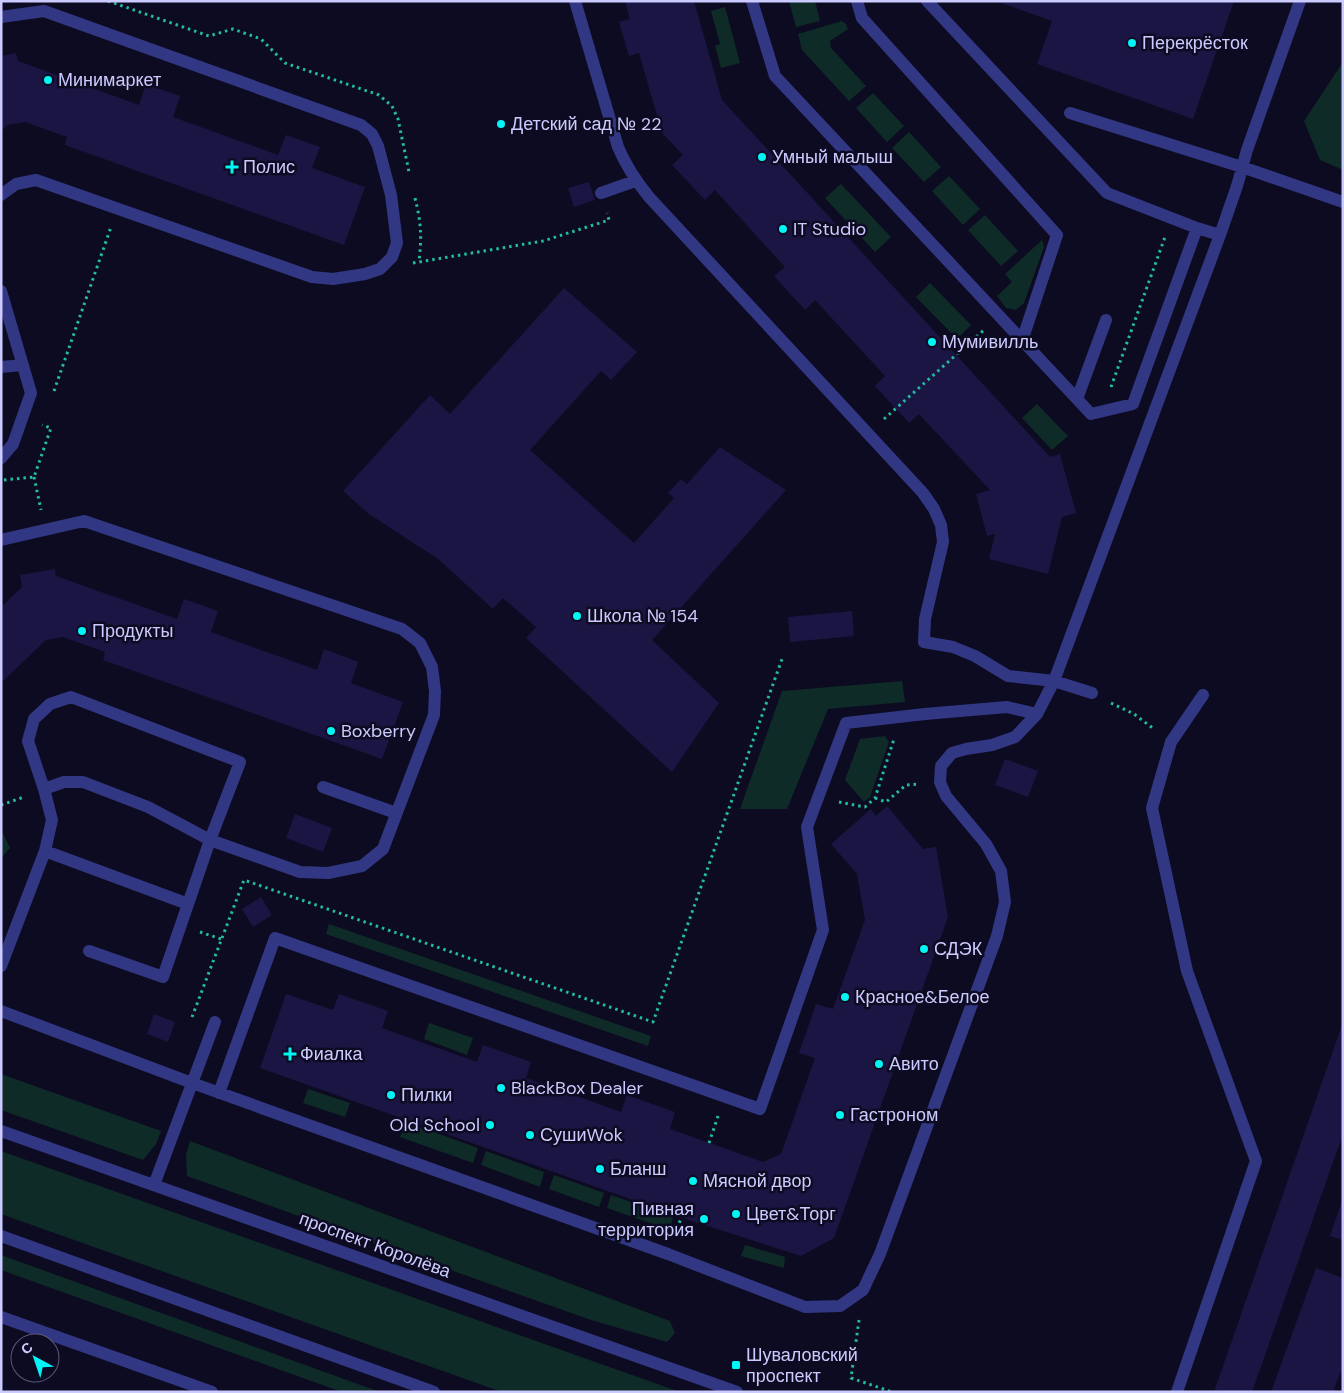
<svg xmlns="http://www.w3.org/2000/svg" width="1344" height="1393" font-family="'DM Sans',sans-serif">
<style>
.green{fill:#0e2b27}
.building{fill:#1a1543}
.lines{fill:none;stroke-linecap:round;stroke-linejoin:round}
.path{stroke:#23bba2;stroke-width:3;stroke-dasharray:2.5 4;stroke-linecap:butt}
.minor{stroke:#323784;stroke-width:12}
.poi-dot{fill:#00f6f6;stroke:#0d0b21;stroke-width:2}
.labels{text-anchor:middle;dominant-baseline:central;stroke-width:5;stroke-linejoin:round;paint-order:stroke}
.poi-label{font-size:18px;fill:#cccbff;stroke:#0d0b21;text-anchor:start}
.street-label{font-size:18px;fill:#cccbff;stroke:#0d0b21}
</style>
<rect width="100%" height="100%" fill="#0d0b21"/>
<path class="green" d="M789 1H815L820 21 796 27Z
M725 7 740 63 721 68 715 46 720 44 711 11Z
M842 21 846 24 848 29 830 41 831 48 866 86 849 101 802 50 798 34Z
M1343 62V170L1320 160 1304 121Z
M873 93 904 126 887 142 856 108Z
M909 132 941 167 924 182 892 148Z
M949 176 980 209 963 225 932 191Z
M841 184 891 237 875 252 825 198Z
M985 215 1018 251 1001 266 968 230Z
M1042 240 1044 247 1024 303 1016 310 1006 308 997 296 1012 282 1005 274Z
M930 283 971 325 957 339 916 297Z
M1037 404 1068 436 1052 450 1022 418Z
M902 681 905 702 828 709 787 809H740L782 691Z
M885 736 889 742 870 797 864 802 845 780 860 739Z
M1 829 10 848 1 858Z
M329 924 651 1036 648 1046 326 934Z
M429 1023 473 1038 467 1055 424 1039Z
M1 1074 161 1131 156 1144 143 1160 1 1110Z
M308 1089 350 1103 345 1117 303 1103Z
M406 1122 478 1148 473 1163 400 1137Z
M190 1141 670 1321 675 1333 667 1342 591 1320 187 1176 186 1155Z
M1 1151 680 1392H502L1 1214Z
M486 1151 544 1172 540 1187 481 1165Z
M554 1175 604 1193 599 1207 549 1189Z
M611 1195 673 1217 670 1230 607 1208Z
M745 1245 785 1257 784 1268 741 1256Z
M1 1255 380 1392H342L1 1270Z"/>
<path class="building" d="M625 1H694L722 100 1050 457 1060 454 1076 513 1062 517 1048 574 989 559 995 534 987 536 976 494 990 490 919 414 909 423 875 386 885 376 815 300 805 310 774 276 785 267 715 190 705 200 672 165 683 155 662 133 639 53 629 56 619 22 630 19Z
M996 1H1234L1193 119 1037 64 1052 21Z
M16 53 18 61 139 105 146 84 180 96 173 117 278 155 286 135 320 147 312 168 365 187 344 245 65 145 67 137 25 122 8 125 1 131V56Z
M589 182 595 200 574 207 568 188Z
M564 288 637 352 611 380 601 371 530 450 634 543 674 498 668 493 681 479 687 484 720 447 786 490 652 640 719 703 672 772 526 638 536 627 503 598 493 609 438 559 369 514 343 491 430 395 450 414Z
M55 569 56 576 177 619 184 599 218 611 211 632 317 670 324 649 358 662 351 683 403 702 382 759 103 660 105 652 63 637 46 640 1 683V607L22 587 20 575Z
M852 611 854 636 790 642 788 617Z
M1005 759 1038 771 1028 797 995 785Z
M887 806 923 849 936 847 948 917 834 1238 801 1256 692 1221 260 1068 286 994 333 1010 339 994 388 1011 382 1028 477 1062 483 1045 531 1062 526 1078 621 1112 627 1095 675 1112 670 1129 763 1162 781 1154 815 1058 799 1053 816 1004 833 1009 865 920 857 874 831 844 871 809 876 816Z
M295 814 332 828 323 852 286 838Z
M261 897 272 915 253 927 242 909Z
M154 1014 175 1022 168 1042 147 1034Z
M1342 1025 1343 1134 1252 1392H1214Z
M1342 1201H1343V1240L1330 1236Z
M1316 1268 1343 1278V1366L1333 1392H1271Z"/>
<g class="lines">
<path class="path" d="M108 1 209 36 233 29 261 39 285 63 379 95 392 106 398 119 409 172
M415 198C421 222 422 236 419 261
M413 263 543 241 609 220 607 213
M1111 387 1165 237
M54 391 111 227
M884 419 984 330
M34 477 41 510
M4 480 34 477 51 428 42 425
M1111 703 1134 714 1154 729
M875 798 886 802 906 785 920 784
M839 802 865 807 875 798 894 739
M1 805 24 797
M200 932 221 939
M192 1017 244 880 653 1022 782 659
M709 1143 718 1116
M675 1235 681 1218
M859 1320 851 1378 892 1392"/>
<path class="minor" d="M575 1 618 147C626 166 636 181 649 197L923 493 934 509 941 525 943 542 925 619 924 642 953 647 975 656 1008 676 1054 681 1092 693
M752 1 775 76 1091 414 1133 404 1197 228
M857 1 862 18 1057 235 1022 341
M927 1 1107 193 1197 228 1220 235
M1 17 44 11 361 125 372 134 378 146 391 195 397 243 392 257 380 269 365 274 333 279 312 277 36 180 16 184 1 195
M1070 113 1242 167 1343 202
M601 193 635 181
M1 291 31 393 13 444 1 458
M1 367 23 365
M1077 399 1106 320
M1 540 84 521 402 629 420 643 432 667 435 691 434 715 383 849 362 866 328 873 300 872 210 840 240 762 71 697 50 704 34 719 28 741 44 789 52 820 45 851 1 966
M323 787 396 813
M44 789 64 782H83L148 807 210 840 163 977 89 951
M45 851 188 904
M1 1011 192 1083 668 1254 805 1307 840 1306 863 1290 880 1254 997 936 1005 902 1001 871 986 844 946 796 940 782 941 766 952 753 966 749 992 745 1015 737 1037 714 1054 681 1220 235 1237 186 1247 150 1300 1
M219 1093 275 938 760 1109 823 930 807 827 846 723 925 714 1007 707 1037 714
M1 1131 737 1392
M154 1185 215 1022
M1 1236 434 1392
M1 1317 212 1392
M1177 1392 1256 1161 1187 971 1152 808 1171 742 1203 695"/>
</g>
<g class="poi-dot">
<circle cx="1132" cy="43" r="5"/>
<circle cx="48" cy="80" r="5"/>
<circle cx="501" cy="124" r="5"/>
<circle cx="762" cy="157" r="5"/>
<path d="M229.5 159.5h5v5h5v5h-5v5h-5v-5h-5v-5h5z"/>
<circle cx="783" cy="229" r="5"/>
<circle cx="932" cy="342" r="5"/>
<circle cx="577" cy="616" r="5"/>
<circle cx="82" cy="631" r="5"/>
<circle cx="331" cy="731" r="5"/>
<circle cx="924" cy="949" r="5"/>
<circle cx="845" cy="997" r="5"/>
<path d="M287.5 1046.5h5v5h5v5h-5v5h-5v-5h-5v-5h5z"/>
<circle cx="879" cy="1064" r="5"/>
<circle cx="501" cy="1088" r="5"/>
<circle cx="391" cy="1095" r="5"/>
<circle cx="840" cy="1115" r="5"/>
<circle cx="490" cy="1125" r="5"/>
<circle cx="530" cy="1135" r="5"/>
<circle cx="600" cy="1169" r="5"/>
<circle cx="693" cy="1181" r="5"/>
<circle cx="736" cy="1214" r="5"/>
<circle cx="704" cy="1219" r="5"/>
<rect x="731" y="1360" width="10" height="10" rx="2.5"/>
</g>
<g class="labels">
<g class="poi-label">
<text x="1142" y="43">Перекрёсток</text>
<text x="58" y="80">Минимаркет</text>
<text x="511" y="124">Детский сад № 22</text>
<text x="772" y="157">Умный малыш</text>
<text x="243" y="167">Полис</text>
<text x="793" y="229">IT Studio</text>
<text x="942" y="342">Мумивилль</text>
<text x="587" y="616">Школа № 154</text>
<text x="92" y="631">Продукты</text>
<text x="341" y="731">Boxberry</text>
<text x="934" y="949">СДЭК</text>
<text x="855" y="997">Красное&amp;Белое</text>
<text x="300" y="1054">Фиалка</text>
<text x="889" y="1064">Авито</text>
<text x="511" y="1088">BlackBox Dealer</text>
<text x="401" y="1095">Пилки</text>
<text x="850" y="1115">Гастроном</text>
<text x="480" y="1125" text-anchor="end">Old School</text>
<text x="540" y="1135">СушиWok</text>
<text x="610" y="1169">Бланш</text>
<text x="703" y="1181">Мясной двор</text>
<text x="694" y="1209" text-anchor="end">Пивная<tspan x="694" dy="21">территория</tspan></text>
<text x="746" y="1214">Цвет&amp;Торг</text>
<text x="746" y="1355">Шуваловский<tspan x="746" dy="21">проспект</tspan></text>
</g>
<g class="street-label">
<text transform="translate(375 1245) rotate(20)">проспект Королёва</text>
</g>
</g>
<rect width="1344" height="1393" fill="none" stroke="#cccbff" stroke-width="5"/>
<g transform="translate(35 1358) rotate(320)"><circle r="24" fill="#0d0b21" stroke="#59587a"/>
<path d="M0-4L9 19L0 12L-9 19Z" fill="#00f6f6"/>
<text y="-8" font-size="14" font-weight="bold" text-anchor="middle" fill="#cccbff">С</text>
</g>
</svg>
